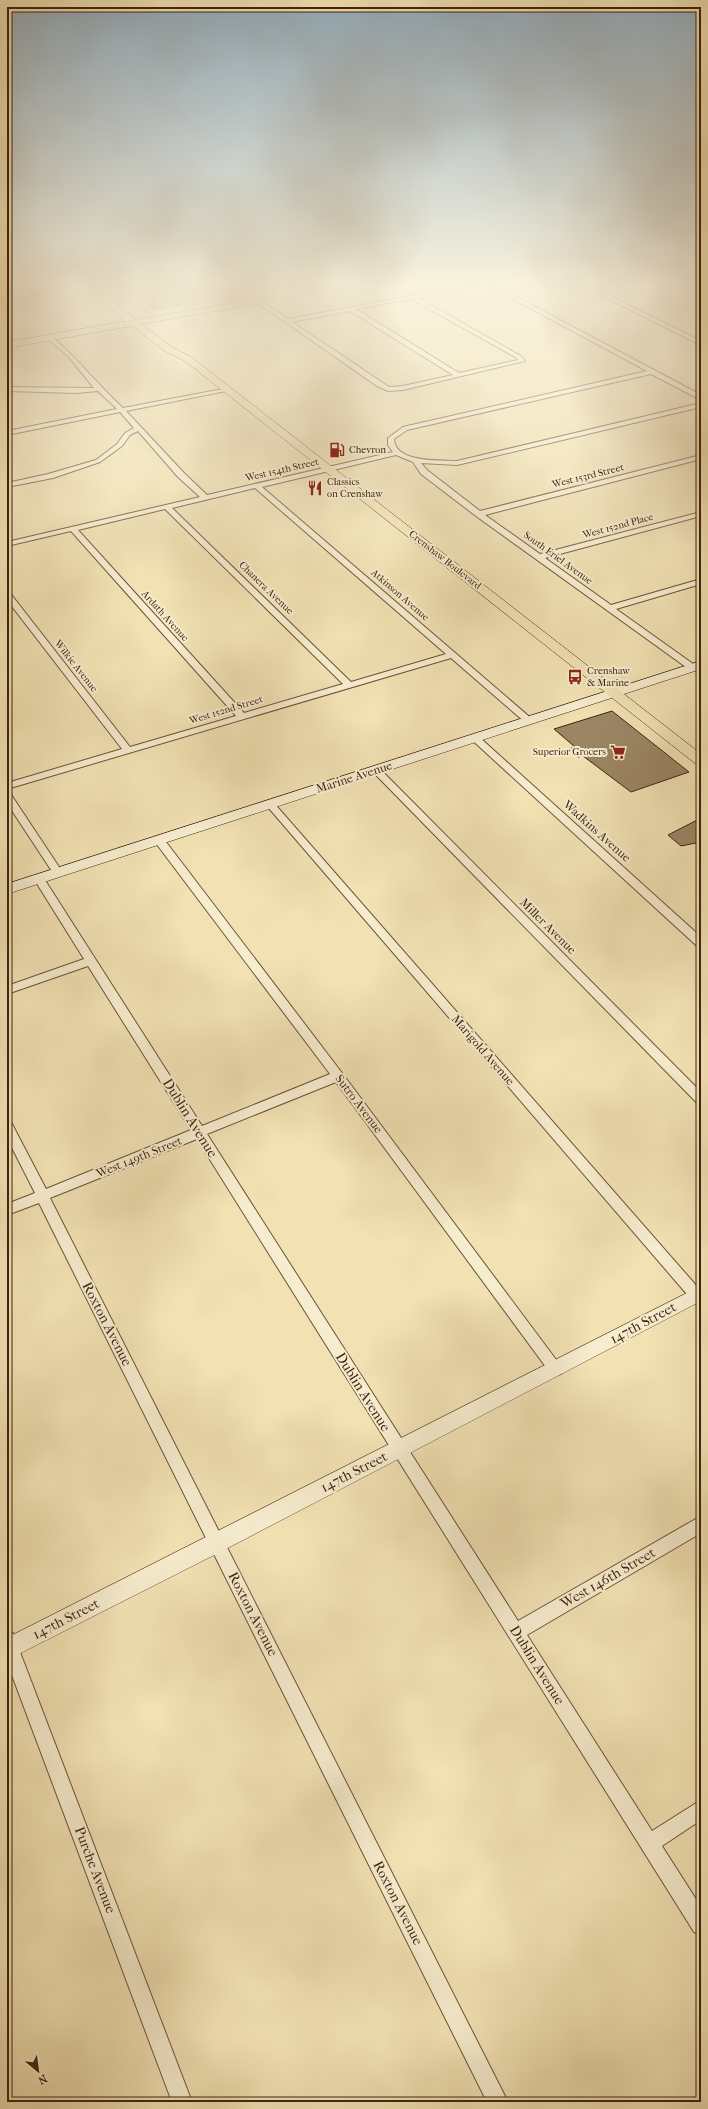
<svg xmlns="http://www.w3.org/2000/svg" width="708" height="2109" font-family="'IM FELL French Canon',serif">
<style>
.green{fill:#d3c197;stroke:#887252}
.building{fill:#9b8564;stroke:#3e220e}
.lines{fill:none;stroke-linecap:round;stroke-linejoin:round}
.minor-casing{stroke:#6b5237;stroke-width:2}
.tertiary-casing{stroke:#6b5237;stroke-width:1}
.secondary-casing{stroke:#3e220e;stroke-width:1}
.primary-casing{stroke:#3e220e;stroke-width:1}
.minor{fill:#f6ecce;fill-rule:evenodd}
.tertiary{fill:#f6ecce;fill-rule:evenodd}
.secondary{fill:#f6ecce;fill-rule:evenodd}
.primary{fill:#f1e1b3;fill-rule:evenodd}
.labels{text-anchor:middle;dominant-baseline:central;stroke-width:4;stroke-linejoin:round;paint-order:stroke}
.far-poi-label{font-size:10px;fill:#3e220e;stroke:#f6ecce;text-anchor:start}
.far-street-label{font-size:10px;fill:#3e220e;stroke:#f6ecce}
.street-label{font-size:12px;fill:#3e220e;stroke:#f6ecce}
.near-street-label{font-size:14px;fill:#3e220e;stroke:#f6ecce}
</style>
<rect width="100%" height="100%" fill="#f1e1b3"/>
<filter id="stains"><feTurbulence type="fractalNoise" baseFrequency=".005" numOctaves="4"/><feColorMatrix values="0 0 0 0 .2 0 0 0 0 .09 0 0 0 0 .02 0 0 0 .5 -.17"/></filter>
<radialGradient id="worn" r=".72"><stop offset=".6" stop-color="#630" stop-opacity="0"/><stop offset="1" stop-color="#630" stop-opacity=".3"/></radialGradient>
<path class="green" d="M130 285H150L158 291 165 290 177 298 173 299 181 305 154 309 149 305 154 303Z"/>
<path class="building" d="M612 711 689 772 631 792 583 756 578 757 569 749 575 747 554 729Z
M701 818V842L681 846 668 835Z"/>
<g class="lines">
<g class="minor-casing">
<path id="minor" d="M469 285H479L418 298 521 356 525 361 403 390 388 391 377 386 255 301 260 300 288 319ZM411 299 517 358 518 360 459 373 356 309ZM350 311 453 375 403 386 389 387 292 322Z
M487 285H494L701 395V400L651 374 407 430 394 439C395 463 440 460 457 461L701 403V407L457 465 421 463 427 470 480 511 701 455V459L485 515 540 554 701 512V516L545 558 611 605 701 579V584L616 609 696 666V670H690L476 516 421 474 413 462 396 455 262 487 532 719V723H526L451 658 7 789V783L122 749 7 600V593H10L130 747 236 716 71 531 7 546V542L200 497 178 477 138 431 130 435 122 446 100 462 53 478 7 487V483L48 474 96 460 117 444 125 433 134 428 120 412 7 435V431L117 409 98 391 76 393 7 391V387L94 388 68 356 48 339V337H52C78 359 98 385 123 408L228 388 229 389 226 391 126 411 184 473 207 495 393 452 388 445V438L403 427 647 371ZM255 488 446 654 351 682 172 508ZM165 509 343 684 244 713 78 530Z
M580 285H587L701 341V345Z
M673 285H680L701 294V298Z
M475 735 478 736 701 937V947L697 946 472 740V736Z
M376 767 379 768 701 1092V1105L697 1103 373 772 371 770Z
M7 792 10 793 63 873 62 875H54L53 873 7 803Z
M270 801 273 802 701 1291V1299L696 1301 691 1299 267 806 265 804Z
M159 837 163 838 342 1073 563 1369 561 1374 556 1375 551 1374 336 1082 207 1134 518 1621 701 1516V1533L527 1635 652 1831 701 1800V1820L662 1846 701 1907V1935L694 1932 197 1139 50 1198 508 2102H487L39 1203 7 1215V1204L35 1193 7 1138V1120L11 1122 46 1189 191 1130 88 966 7 994V986L84 959 34 879 35 877H43L202 1126 330 1074 155 842 154 840 155 838Z
M7 1631 13 1633 15 1639 192 2102H172L7 1662Z"/>
</g>
<g class="tertiary-casing">
<path id="tertiary" d="M701 1286V1301L224 1550 7 1660V1638Z"/>
</g>
<g class="secondary-casing">
<path id="secondary" d="M701 661V669L7 894V884Z"/>
</g>
<g class="primary-casing">
<path id="primary" d="M335 285H352L348 288 141 324 172 347 191 357 701 754V766L696 764 185 361 165 351 132 326 7 348V342L126 321 100 299 99 293 103 290 106 291 107 296 136 320Z"/>
</g>
<use href="#minor" class="minor"/>
<use href="#tertiary" class="tertiary"/>
<use href="#secondary" class="secondary"/>
<use href="#primary" class="primary"/>
</g>
<linearGradient id="sky" x2="0" y2="1"><stop stop-color="#93acbc"/><stop offset="0.49" stop-color="#f9f2dd"/><stop offset="1" stop-color="#f9f2dd" stop-opacity="0"/></linearGradient>
<rect width="708" height="580" fill="url(#sky)"/>
<defs>
<g id="fuel-bare" transform="scale(1.2)"><path d="M-5.5-6h7V0h2V4h1.3V-2.5L3-4.5l.8-.8L6-3V5H2.5V1h-1V6h-7ZM-4.2-4.7v3.2H.2V-4.7Z" fill="#8f2418" stroke="#f6ecce" stroke-width="2.5" paint-order="stroke"/></g>
<g id="restaurant-bare" transform="scale(1.2)"><path d="M-5-6h1v4h1v-4h1v4h1v-4h1v5L-1.5 .5V6h-2V.5L-5-1ZM5-6V6H3V1.5H1.5Q1.5-4 5-6Z" fill="#8f2418" stroke="#f6ecce" stroke-width="2.5" paint-order="stroke"/></g>
<g id="bus-bare" transform="scale(1.2)"><path d="M-5-6H5V4H4V6H2V4H-2V6H-4V4H-5ZM-3.5-4V0h7V-4ZM-3.5 1.2v1.5H-2V1.2ZM2 1.2v1.5H3.5V1.2Z" fill="#8f2418" stroke="#f6ecce" stroke-width="2.5" paint-order="stroke"/></g>
<g id="supermarket-bare" transform="scale(1.2)"><path d="M-6-5.5h2.5l.6 2H6L4.5 2H-2.5L-4.4-4H-6ZM-1.5 3.2a1.3 1.3 0 1 0 .1 0ZM3 3.2a1.3 1.3 0 1 0 .1 0Z" fill="#8f2418" stroke="#f6ecce" stroke-width="2.5" paint-order="stroke"/></g>
</defs>
<g fill-rule="evenodd">
<use href="#fuel-bare" x="337" y="450"/>
<use href="#restaurant-bare" x="315" y="488"/>
<use href="#bus-bare" x="575" y="677"/>
<use href="#supermarket-bare" x="618" y="752"/>
</g>
<g class="labels">
<g class="far-poi-label">
<text x="349" y="450">Chevron</text>
<text x="327" y="482">Classics<tspan x="327" dy="12">on Crenshaw</tspan></text>
<text x="587" y="671">Crenshaw<tspan x="587" dy="12">&amp; Marine</tspan></text>
<text x="606" y="752" text-anchor="end">Superior Grocers</text>
</g>
<g class="far-street-label">
<text transform="translate(282 470) rotate(-13)">West 154th Street</text>
<text transform="translate(588 476) rotate(-14)">West 153rd Street</text>
<text transform="translate(618 526) rotate(-15)">West 152nd Place</text>
<text transform="translate(558 558) rotate(36)">South Eriel Avenue</text>
<text transform="translate(445 560) rotate(38)">Crenshaw Boulevard</text>
<text transform="translate(266 588) rotate(44)">Chanera Avenue</text>
<text transform="translate(400 595) rotate(41)">Atkinson Avenue</text>
<text transform="translate(165 616) rotate(48)">Ardath Avenue</text>
<text transform="translate(76 666) rotate(52)">Wilkie Avenue</text>
<text transform="translate(226 710) rotate(-17)">West 152nd Street</text>
</g>
<g class="street-label">
<text transform="translate(354 777) rotate(-18)">Marine Avenue</text>
<text transform="translate(597 831) rotate(42)">Wadkins Avenue</text>
<text transform="translate(548 926) rotate(45)">Miller Avenue</text>
<text transform="translate(483 1050) rotate(49)">Marigold Avenue</text>
<text transform="translate(359 1104) rotate(53)">Sutro Avenue</text>
<text transform="translate(139 1157) rotate(-22)">West 149th Street</text>
</g>
<g class="near-street-label">
<text transform="translate(190 1118) rotate(58)">Dublin Avenue</text>
<text transform="translate(643 1323) rotate(-28)">147th Street</text>
<text transform="translate(107 1324) rotate(63)">Roxton Avenue</text>
<text transform="translate(363 1392) rotate(58)">Dublin Avenue</text>
<text transform="translate(354 1472) rotate(-27)">147th Street</text>
<text transform="translate(608 1578) rotate(-30)">West 146th Street</text>
<text transform="translate(253 1614) rotate(63)">Roxton Avenue</text>
<text transform="translate(66 1619) rotate(-27)">147th Street</text>
<text transform="translate(537 1665) rotate(58)">Dublin Avenue</text>
<text transform="translate(95 1870) rotate(69)">Purche Avenue</text>
<text transform="translate(398 1903) rotate(63)">Roxton Avenue</text>
</g>
</g>
<rect width="708" height="2109" fill="none" stroke="#f1e1b3" stroke-width="24"/>
<rect x="8" y="8" width="692" height="2093" fill="none" stroke="#3e220e" stroke-width="2"/>
<rect x="12" y="12" width="684" height="2085" fill="none" stroke="#3e220e"/>
<g transform="translate(38 2071) rotate(151)" stroke="#f6ecce" stroke-width="3" paint-order="stroke">
<path d="M0-3L7 15L0 10L-7 15Z" fill="#3e220e"/>
<text y="-6" font-size="11" font-weight="bold" text-anchor="middle" fill="#3e220e">N</text>
</g>
<rect width="100%" height="100%" filter="url(#stains)"/>
<rect width="100%" height="100%" fill="url(#worn)"/>
</svg>
